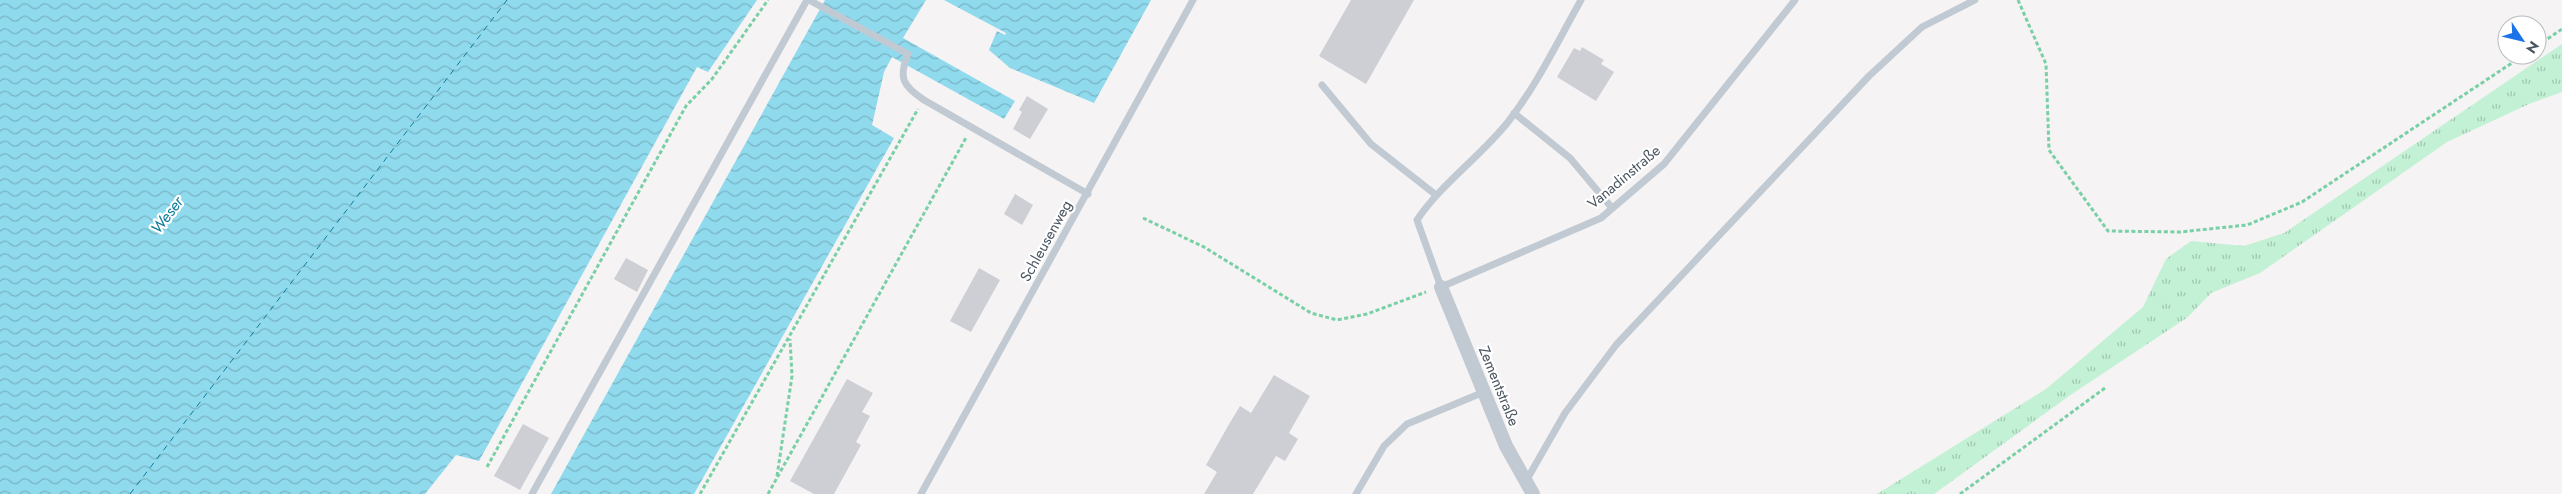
<svg xmlns="http://www.w3.org/2000/svg" width="2562" height="494" font-family="Jost,sans-serif">
<style>
.grass{fill:url(#grass-tufts)}
.water{fill:url(#water-waves)}
.lines{fill:none;stroke-linecap:round;stroke-linejoin:round}
.ferry{stroke:#0c7c9b;stroke-width:1;stroke-dasharray:6 5;stroke-linecap:butt}
.building{fill:#cdcfd5}
.path{stroke:#7ad0a6;stroke-width:3;stroke-dasharray:4 2.5;stroke-linecap:butt}
.service{stroke:#c1cad2;stroke-width:7}
.minor{stroke:#c1cad2;stroke-width:14}
.labels{text-anchor:middle;dominant-baseline:central;stroke-width:4.5;stroke-linejoin:round;paint-order:stroke}
.street-label{font-size:15px;fill:#4a5661;stroke:#fff}
.water-label{font-size:16px;font-style:italic;fill:#0c7c9b;stroke:#fff}
</style>
<defs>
<pattern id="grass-tufts" width="24" height="20" patternUnits="userSpaceOnUse" patternTransform="scale(1.25)"><rect width="24" height="20" fill="#c3f1d5"/><path d="M3 7l-1-3M5 7V3M7 7l1-3M15 17l-1-3M17 17v-4M19 17l1-3" fill="none" stroke="#a0c6b0"/></pattern>
<pattern id="water-waves" width="16" height="10" patternUnits="userSpaceOnUse" patternTransform="scale(1.25)"><rect width="16" height="10" fill="#90daee"/><path d="M0 5q4-4 8 0t8 0" fill="none" stroke="#78b4c4"/></pattern>
</defs>
<rect width="100%" height="100%" fill="#f5f3f3"/>
<path class="grass" d="M2562 44V92L2529 104 2447 142 2260 273 2211 293 2188 317 2069 396 1934 494H1877L2046 389 2143 307 2166 259 2191 241 2244 246 2284 233Z"/>
<path class="water" d="M0 0H757L708 72 697 67 479 461 456 455 425 494H0Z
M825 0H926L903 38 1015 101 1004 119 892 57 884 72 872 125 894 138 694 494H551Z
M944 0H1151L1094 103 1010 68 989 50 997 31 1005 35 1006 33Z"/>
<g class="lines">
<path class="ferry" d="M130 494 507 0"/>
</g>
<path class="building" d="M1351 0H1414L1366 84 1319 56Z
M1582 47 1604 60 1601 64 1614 72 1596 101 1557 77 1574 48 1580 51Z
M1027 96 1048 109 1030 139 1013 129 1022 112 1019 110Z
M1015 194 1033 205 1022 225 1004 214Z
M626 258 648 270 637 292 614 279Z
M979 268 1000 280 971 332 950 321Z
M1274 375 1310 396 1289 433 1298 439 1285 461 1276 456 1253 494H1204L1217 472 1206 465 1228 426 1240 406 1251 413Z
M847 379 873 393 862 412 870 416 856 442 861 445 834 494H814L790 481Z
M523 424 549 438 520 490 494 476Z"/>
<g class="lines">
<path class="path" d="M2018 0 2046 64 2049 150 2108 231 2180 232 2247 225 2302 202 2524 55
M2537 46 2562 29
M1143 218 1204 247 1311 313 1337 320 1367 314 1426 292
M487 467 686 106 712 79 768 0
M777 476 792 376 790 339
M700 494 918 109
M768 494 967 136
M1960 494 2105 388"/>
<path class="service" d="M809 0 908 54C898 78 903 86 924 100L1088 194
M1581 0C1558 41 1537 85 1508 122 1480 157 1442 183 1417 220L1441 287 1601 218 1664 164 1795 0
M1322 85 1371 144 1436 195
M1514 113 1570 158 1612 208
M1526 481 1565 413 1616 345 1869 76 1922 27 1975 0
M532 494 807 0
M921 494 1193 0
M1356 494 1384 446 1407 424 1484 392"/>
<path class="minor" d="M1441 287 1506 446 1533 494"/>
</g>
<g class="labels">
<g class="street-label">
<text transform="translate(1624 177) rotate(-40)">Vanadinstraße</text>
<text transform="translate(1046 241) rotate(-61)">Schleusenweg</text>
<text transform="translate(1499 386) rotate(68)">Zementstraße</text>
</g>
<g class="water-label">
<text transform="translate(167 215) rotate(-53)">Weser</text>
</g>
</g>
<g transform="translate(2522 40) rotate(125)"><circle r="24" fill="#ffffff" stroke="#b7bbc0"/>
<path d="M0-4L9 19L0 12L-9 19Z" fill="#1a73e8"/>
<text y="-8" font-size="14" font-weight="bold" text-anchor="middle" fill="#4a5661">N</text>
</g>
</svg>
